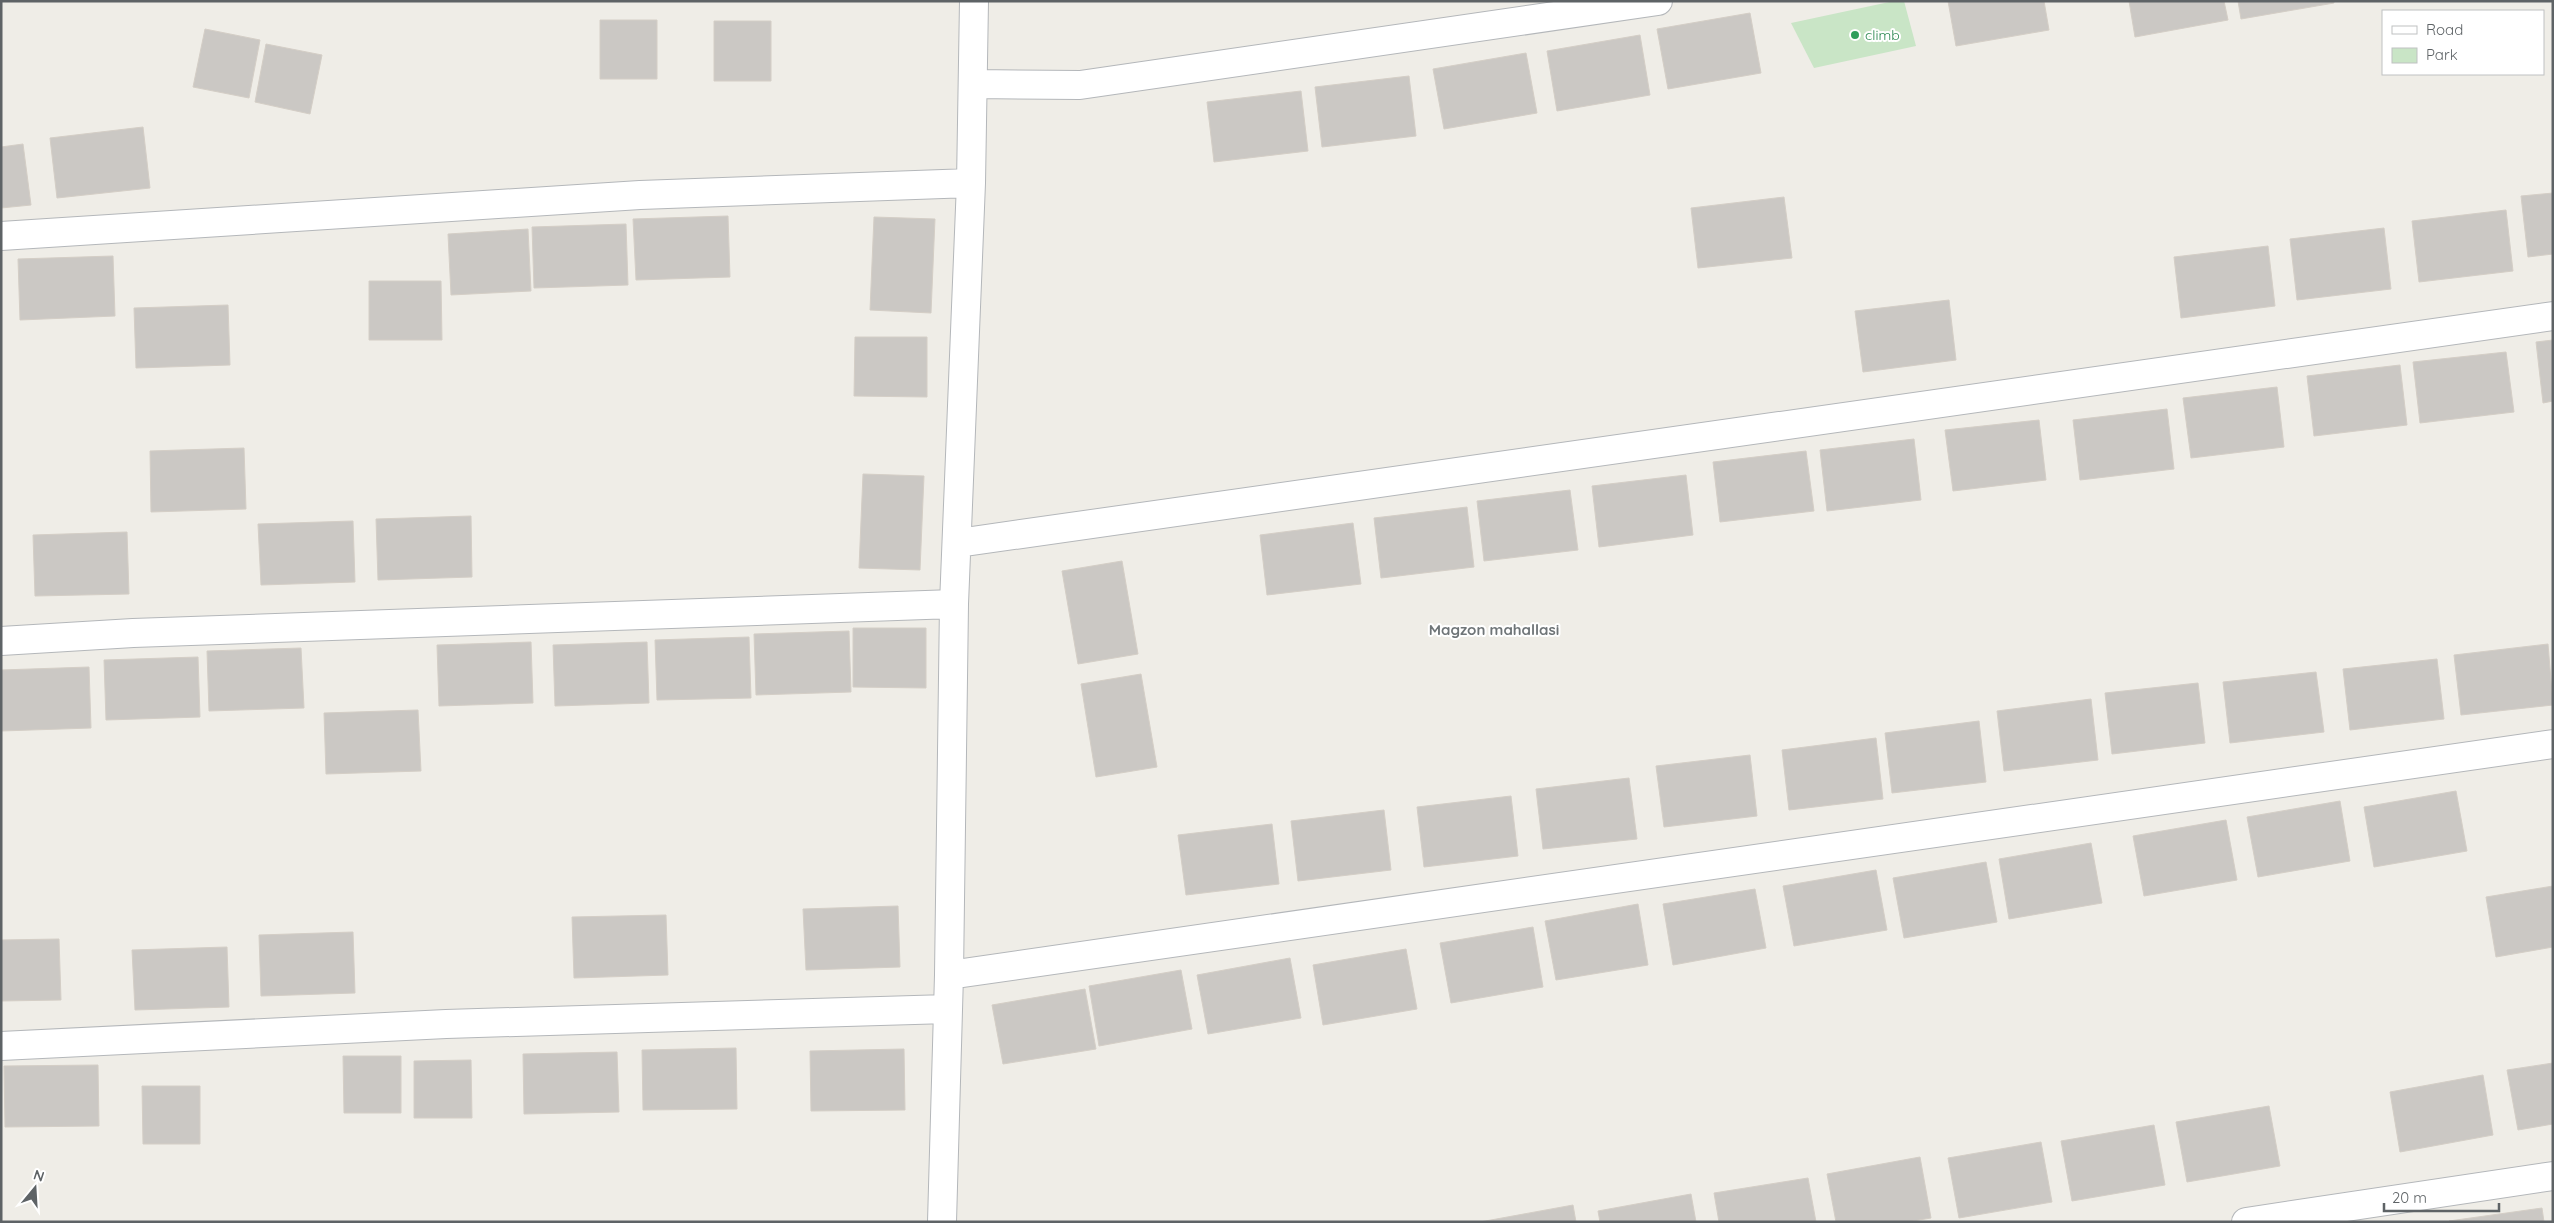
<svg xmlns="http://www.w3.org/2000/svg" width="2554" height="1223" font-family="Quicksand,sans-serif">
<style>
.green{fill:#c9e5c6}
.building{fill:#cbc8c4;stroke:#d4cec6}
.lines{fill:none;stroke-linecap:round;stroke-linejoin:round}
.street-casing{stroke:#b4b7ba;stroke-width:30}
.street{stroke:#fff;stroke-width:28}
.leisure-dot{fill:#2e9e5b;stroke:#fff;stroke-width:2}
.labels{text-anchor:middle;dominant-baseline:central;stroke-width:4;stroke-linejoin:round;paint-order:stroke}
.leisure-label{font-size:14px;fill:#27864d;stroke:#fff;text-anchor:start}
.neighbourhood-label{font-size:15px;font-weight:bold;fill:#6f7578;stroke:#fff}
</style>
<rect width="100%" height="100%" fill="#efede7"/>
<path class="green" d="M1894 1H1904L1916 46 1814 68 1791 23Z"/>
<path class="building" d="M1948 1H2044L2049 30 1956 46Z
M2129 1H2224L2228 20 2135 37Z
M2238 1H2334V3L2241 19Z
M1750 13 1761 73 1668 89 1657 29Z
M600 20H657V79H600Z
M714 21H771V81H714Z
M205 29 260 40 249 98 193 87Z
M1640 35 1650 95 1557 111 1547 51Z
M266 44 322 55 310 114 255 102Z
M1526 53 1537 113 1444 129 1433 69Z
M1409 76 1416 136 1322 147 1315 87Z
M1301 91 1308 151 1214 162 1207 102Z
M143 127 150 188 57 198 50 138Z
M23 144 31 205 1 208V147Z
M2553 193V254L2528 257 2521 196Z
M1784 197 1792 258 1698 268 1691 208Z
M2506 210 2513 271 2419 282 2412 221Z
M728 216 730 277 636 280 633 219Z
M874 217 935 219 931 313 870 310Z
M626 224 628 285 534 288 532 227Z
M2384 228 2391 289 2297 300 2290 239Z
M528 229 531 291 451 295 448 234Z
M2268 246 2275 306 2181 318 2174 257Z
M113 256 115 316 20 320 18 259Z
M369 281H441L442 340H369Z
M1949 300 1956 360 1863 372 1855 311Z
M228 305 230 365 136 368 134 308Z
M855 337H927V397L854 396Z
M2553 340V401L2543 403 2536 342Z
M2506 352 2514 412 2420 423 2413 362Z
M2400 365 2407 425 2314 436 2307 376Z
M2277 387 2284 447 2191 458 2183 398Z
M2167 409 2174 469 2080 480 2073 420Z
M2039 420 2046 480 1953 491 1945 430Z
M1914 439 1921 500 1827 511 1820 450Z
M244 448 246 509 151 512 150 451Z
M1806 451 1814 511 1720 522 1713 462Z
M863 474 924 476 920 570 859 568Z
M1686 475 1693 535 1599 547 1592 486Z
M1570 490 1578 550 1484 561 1477 501Z
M1467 507 1474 567 1381 578 1374 518Z
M471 516 472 577 378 580 376 519Z
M353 521 355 582 261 585 258 524Z
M1353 523 1361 584 1267 595 1260 535Z
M127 532 129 594 35 596 33 535Z
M1122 561 1138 654 1078 664 1062 571Z
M853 628H926V688L853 687Z
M849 631 851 692 756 695 754 634Z
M749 637 751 698 657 700 655 640Z
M531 642 533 703 439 706 437 645Z
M647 642 649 703 555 706 553 645Z
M2548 644 2553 705 2461 715 2454 655Z
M301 648 304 708 209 711 207 651Z
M198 657 200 717 106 720 104 660Z
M2437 659 2444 719 2350 730 2343 669Z
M89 667 91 728 1 731V670Z
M2316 672 2324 732 2230 743 2223 682Z
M1141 674 1157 767 1096 777 1081 684Z
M2198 683 2205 743 2112 754 2105 693Z
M2091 699 2098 760 2004 771 1997 711Z
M418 710 421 771 326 774 324 713Z
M1979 721 1986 782 1892 793 1885 733Z
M1876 738 1883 799 1789 810 1782 750Z
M1750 755 1757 816 1664 827 1656 766Z
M1629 778 1637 839 1543 849 1536 789Z
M2456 791 2467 851 2374 867 2364 807Z
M1511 796 1518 856 1424 867 1417 807Z
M2340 801 2350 861 2258 877 2247 817Z
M1384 810 1391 870 1298 881 1291 821Z
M2226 820 2237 880 2144 896 2133 836Z
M1272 824 1279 884 1186 895 1178 835Z
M2091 843 2102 903 2009 919 1999 859Z
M1986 862 1997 922 1904 938 1893 878Z
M1876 870 1887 930 1794 946 1783 886Z
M2553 886V947L2496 957 2486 897Z
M1755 889 1766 948 1673 965 1663 904Z
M1638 904 1648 965 1556 980 1545 921Z
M898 906 900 967 806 970 803 909Z
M666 915 668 975 574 978 572 917Z
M1533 927 1543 987 1451 1003 1440 943Z
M353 932 355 993 261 996 259 935Z
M59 939 61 1000 1 1001V940Z
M227 947 229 1007 135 1010 132 950Z
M1406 949 1417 1009 1323 1025 1313 965Z
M1290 958 1301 1018 1208 1034 1197 975Z
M1181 970 1192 1029 1099 1046 1089 986Z
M1085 989 1096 1049 1003 1064 992 1005Z
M736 1048 737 1109 643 1110 642 1050Z
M904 1049 905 1110 811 1111 810 1051Z
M617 1052 619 1112 524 1114 523 1054Z
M343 1056H401V1113H344Z
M471 1060 472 1118H414V1061Z
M2553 1063V1124L2518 1130 2507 1070Z
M98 1065 99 1126 5 1127 4 1066Z
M2483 1075 2493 1135 2400 1152 2390 1092Z
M142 1086H200V1144H143Z
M2269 1106 2280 1166 2187 1182 2176 1122Z
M2154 1125 2165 1185 2072 1201 2061 1141Z
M2041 1142 2052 1202 1959 1218 1948 1158Z
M1920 1157 1931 1218 1907 1222H1836L1827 1174Z
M1808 1178 1816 1222H1719L1714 1193Z
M1691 1194 1696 1222H1600L1598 1211Z
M1573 1205 1576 1222H1480Z
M2542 1208 2544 1222 2449 1221Z"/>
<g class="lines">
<g class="street-casing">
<path id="street" d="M974 84 1080 85 1658 1
M1 236 640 195 971 183
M958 543 2553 316
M1 641 133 633 954 604
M949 975 2553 744
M1 1046 446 1024 948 1009
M942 1222 949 975 954 604 971 183 974 1
M2246 1222 2553 1176"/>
</g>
<use href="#street" class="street"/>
</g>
<circle class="leisure-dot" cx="1855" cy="35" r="5"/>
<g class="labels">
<g class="leisure-label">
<text x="1865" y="35">climb</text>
</g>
<g class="neighbourhood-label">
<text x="1494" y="629">Magzon mahallasi</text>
</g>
</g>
<rect width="2554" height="1223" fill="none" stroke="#5e6366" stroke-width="5"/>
<rect x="2382" y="10" width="162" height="65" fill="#ffffff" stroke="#bfc1c2"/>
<rect x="2392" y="26" width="25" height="8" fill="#ffffff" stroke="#bfc1c2"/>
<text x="2426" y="35" font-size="15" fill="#5e6366">Road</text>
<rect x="2392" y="48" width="25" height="15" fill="#c9e5c6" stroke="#bfc1c2"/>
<text x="2426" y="60" font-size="15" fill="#5e6366">Park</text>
<g transform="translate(35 1188) rotate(18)" stroke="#ffffff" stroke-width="4" paint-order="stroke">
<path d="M0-4L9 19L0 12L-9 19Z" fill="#5e6366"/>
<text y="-8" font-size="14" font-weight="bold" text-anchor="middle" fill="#5e6366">N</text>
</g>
<path d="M2384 1203v8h115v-8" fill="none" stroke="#5e6366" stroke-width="2.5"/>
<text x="2392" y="1203" font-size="15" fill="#5e6366" stroke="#ffffff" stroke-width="4" paint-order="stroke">20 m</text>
</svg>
